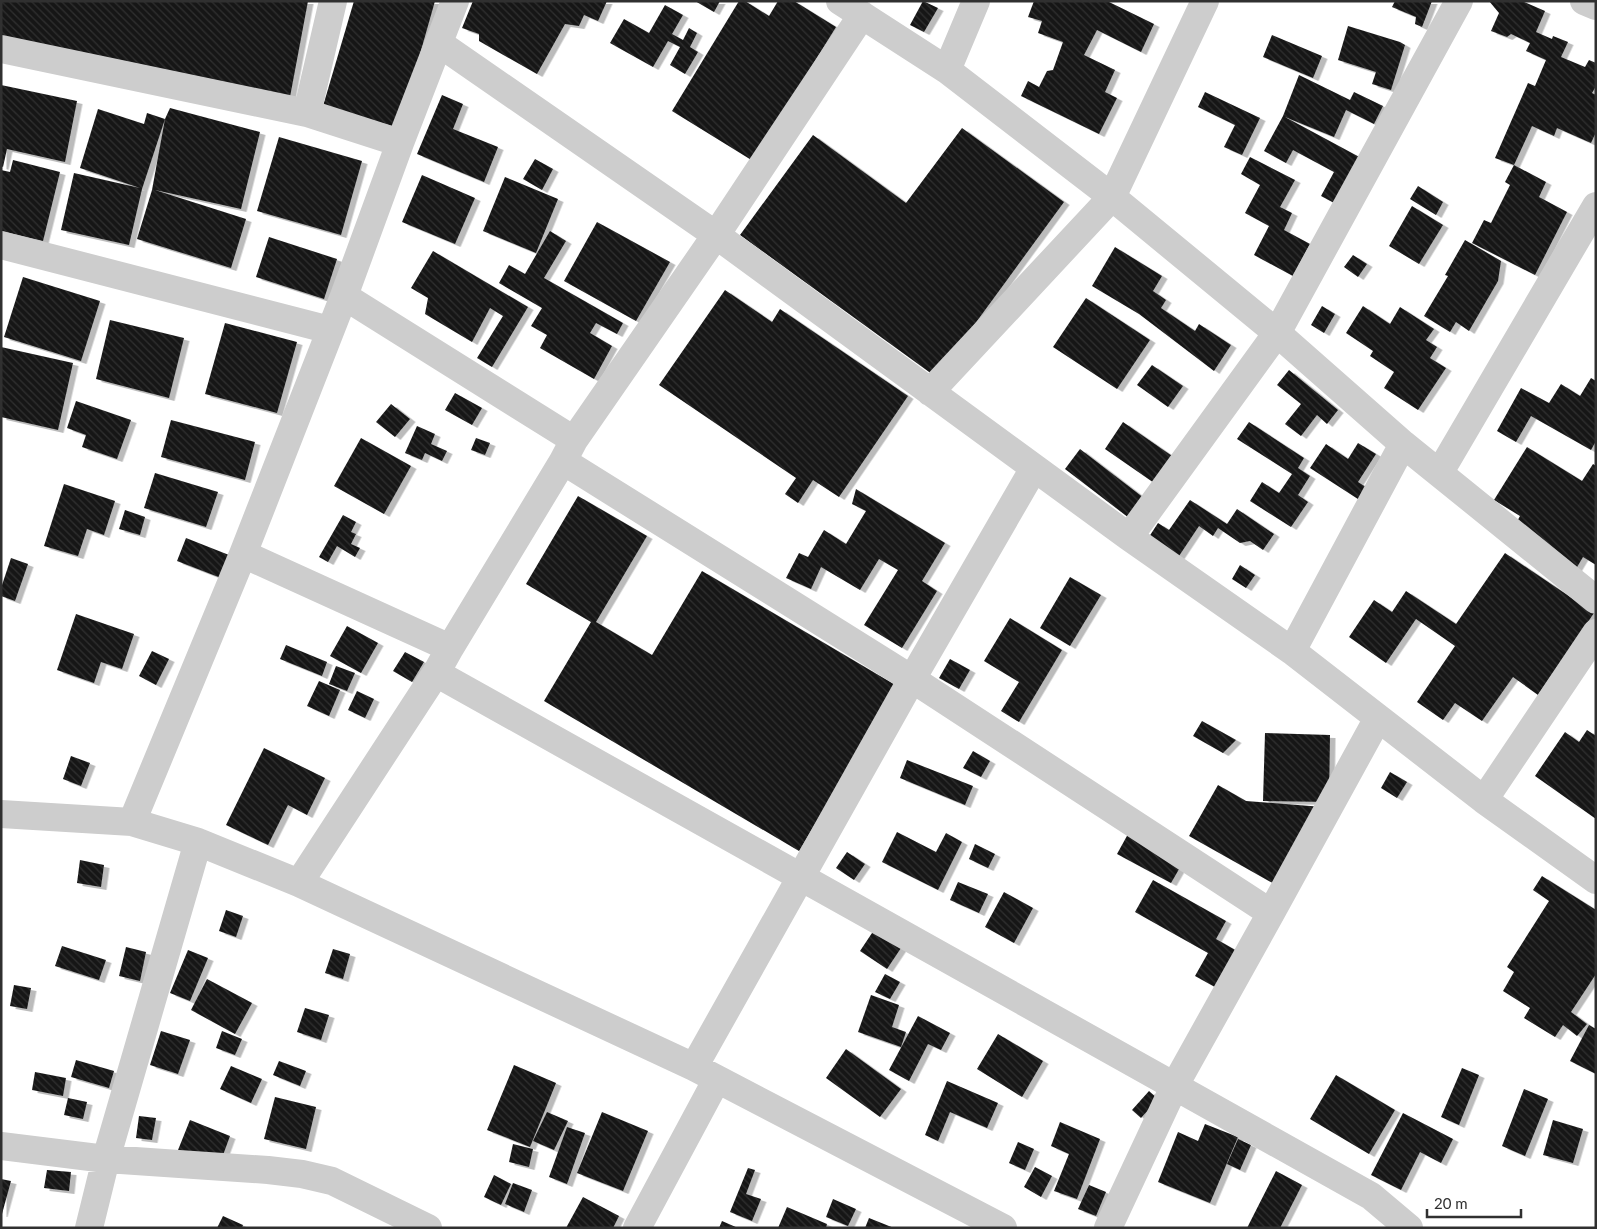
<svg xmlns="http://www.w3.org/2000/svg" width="1597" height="1229" font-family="Lato,sans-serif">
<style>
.building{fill:url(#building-back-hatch);filter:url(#shadow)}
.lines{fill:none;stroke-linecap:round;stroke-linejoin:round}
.street{stroke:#cdcdcd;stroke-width:28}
</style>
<defs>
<pattern id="building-back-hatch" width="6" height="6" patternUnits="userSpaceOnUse" patternTransform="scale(1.25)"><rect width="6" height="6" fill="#171717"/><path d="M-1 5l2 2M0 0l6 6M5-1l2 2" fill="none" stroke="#303030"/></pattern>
<filter id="shadow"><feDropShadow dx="5.5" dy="3" stdDeviation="0" flood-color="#0004"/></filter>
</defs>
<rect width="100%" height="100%" fill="#fff"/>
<path class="building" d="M1 1H308L290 97 1 41Z
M354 1H435L399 128 323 106Z
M473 1H607L598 21 584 15 579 26 565 24 537 74 479 41V34L462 28Z
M695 1H720L714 12Z
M739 1H745L769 16 778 1H794L836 27 753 161 672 111Z
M923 1 938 8 924 32 910 25Z
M1034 1H1107L1154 24 1141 52 1097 30 1084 55 1115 70 1105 92 1117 98 1099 134 1021 96 1028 81 1039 87 1047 71 1053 70 1063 42 1038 33 1042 21 1028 17Z
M1395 1H1432L1422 27 1415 24 1416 17 1392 7Z
M1489 1H1522L1545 11 1536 32 1552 39 1553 36 1568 42 1561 57 1585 67 1589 60 1596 63V86L1592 93 1596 95V132L1591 143 1557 128 1554 136 1532 126 1514 165 1495 158 1528 83 1535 86 1546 60 1526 51 1530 43 1511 34 1507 37 1491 31 1499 13Z
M665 5 683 15 672 34 683 40 689 28 697 33 690 47 698 52 685 74 670 65 680 47 668 41 653 67 610 43 624 19 649 33Z
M1348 26 1400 42 1405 45 1391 90 1372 84 1376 72 1338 60Z
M1272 35 1322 56 1313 78 1263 57Z
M1299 75 1350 100 1354 92 1383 106 1374 124 1346 110 1334 137 1285 117 1363 159 1338 205 1321 196 1334 172 1293 150 1286 163 1264 151 1283 116Z
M1 85 77 101 65 162 7 149 3 167 1 166Z
M1205 92 1260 118 1242 155 1224 147 1235 125 1198 107Z
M442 95 463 104 453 129 498 147 484 182 417 154Z
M170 108 260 132 241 209 155 190 246 219 231 268 137 239 152 190 165 119Z
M98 109 144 124 147 113 165 119 142 189 129 245 61 230 74 173 140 188 80 168Z
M962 128 1064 202 936 377 740 235 813 135 906 203Z
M279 137 362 161 341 235 257 211Z
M1250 157 1295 180 1280 207 1292 213 1284 230 1310 244 1293 276 1254 255 1269 226 1245 213 1260 185 1241 174Z
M535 159 553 169 542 190 523 179Z
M13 160 60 172 43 241 1 231V170L10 172Z
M1514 165 1546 182 1539 197 1567 212 1535 275 1472 243 1484 220 1491 223 1510 185 1505 182Z
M422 175 475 198 455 244 402 222Z
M505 177 558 199 536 253 483 231Z
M1418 186 1443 202 1436 215 1410 199Z
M1412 206 1443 225 1419 264 1389 246Z
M597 222 670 262 636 321 564 281Z
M550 231 566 241 544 278 623 323 617 334 596 323 590 333 612 346 594 379 540 348 547 335 531 326 542 308 499 283 509 265 525 274Z
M269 237 337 259 324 299 256 277Z
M1465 240 1501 261 1498 281 1469 331 1456 322 1450 332 1424 316 1448 276 1445 275Z
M1115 247 1162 276 1153 291 1166 300 1161 308 1195 331 1199 324 1231 345 1214 371 1139 314 1092 286Z
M433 251 528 307 492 367 477 358 503 316 490 308 472 342 425 314 428 298 411 288Z
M1353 255 1367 264 1358 277 1344 267Z
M23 277 100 301 81 361 4 337Z
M725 290 772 322 780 309 908 396 839 497 813 480 798 503 785 494 796 478 659 385Z
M1086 298 1150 340 1117 389 1053 347Z
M1322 306 1335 314 1324 333 1311 325Z
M1363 306 1390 324 1400 307 1434 329 1426 340 1437 347 1430 358 1446 368 1418 410 1384 388 1394 372 1370 356 1373 351 1346 333Z
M110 320 184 338 169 398 96 379Z
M225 323 297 342 277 413 205 394Z
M1 347 73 363 58 430 1 417Z
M1152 365 1183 386 1168 407 1137 385Z
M1289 370 1338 410 1327 424 1317 415 1301 436 1285 424 1301 404 1277 385Z
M1591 378 1596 381V441L1591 450 1531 416 1516 442 1497 431 1521 388 1549 403 1561 384 1580 396Z
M455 393 482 408 472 425 445 410Z
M76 401 131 420 117 459 82 447 86 435 67 428Z
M391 404 410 419 395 437 376 422Z
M171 420 255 442 245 480 161 457Z
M1123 422 1175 458 1157 485 1105 449Z
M1249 422 1304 458 1298 468 1310 476 1298 495 1308 502 1291 527 1250 501 1262 482 1279 493 1292 474 1237 439Z
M417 426 435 434 431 444 447 451 442 461 425 453 422 460 405 453Z
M361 438 411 466 384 514 334 486Z
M476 438 490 443 485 455 471 450Z
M1358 443 1376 454 1358 482 1369 489 1361 501 1310 468 1326 444 1348 459Z
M1527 447 1582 481 1593 464 1596 466V565L1583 557 1570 579 1514 527 1520 516 1494 500Z
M1080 449 1144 498 1129 518 1065 469Z
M155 473 218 492 206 527 144 508Z
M64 484 115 501 104 535 87 529 78 556 44 546Z
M856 489 945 543 922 581 937 591 902 648 864 625 898 570 879 559 860 590 821 567 811 589 786 578 799 553 808 557 824 530 846 544 866 511 852 504Z
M578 496 647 536 596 622 652 655 702 571 897 686 799 851 544 701 591 622 526 584Z
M1190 500 1227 524 1237 509 1274 534 1263 550 1250 541 1240 543 1218 528 1213 536 1199 526 1175 562 1145 543 1158 523 1169 530Z
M125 510 145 517 140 535 119 529Z
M343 515 356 522 351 532 356 534 351 544 360 548 355 557 337 546 328 562 319 557Z
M186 538 229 555 221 578 177 561Z
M1505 553 1594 613 1538 695 1513 677 1482 721 1455 703 1443 720 1417 702 1455 646 1416 619 1386 663 1349 637 1374 600 1392 612 1406 591 1456 624Z
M11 558 28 564 15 601 1 596V588Z
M1240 565 1255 575 1246 588 1232 579Z
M1070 577 1101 595 1070 646 1040 628Z
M76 614 134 634 122 669 101 662 94 683 57 670Z
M1010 618 1062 650 1019 722 1001 711 1019 682 984 661Z
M347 626 378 643 361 673 330 656Z
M286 645 327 662 322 676 280 659Z
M152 651 169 659 156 685 139 676Z
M405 652 424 662 412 682 393 671Z
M950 659 970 670 959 689 939 678Z
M336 666 355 673 347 691 329 684Z
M319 681 340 690 329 716 307 706Z
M357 691 374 699 365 718 348 710Z
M1202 721 1236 740 1223 753 1193 736Z
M1587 730 1596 736V819L1535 776 1565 732 1579 742Z
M1265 733 1330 735 1329 802 1263 801Z
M264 748 325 778 307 815 288 805 268 845 226 825Z
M973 751 990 761 981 777 963 768Z
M71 756 90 763 81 786 63 779Z
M907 760 973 786 965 805 900 778Z
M1390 772 1407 782 1397 798 1381 788Z
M1218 785 1246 801 1323 807 1278 886 1189 836Z
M897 832 936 852 946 833 962 842 938 890 882 862Z
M1128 834 1182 864 1171 883 1117 854Z
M975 844 995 854 988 868 969 859Z
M847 852 865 864 854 880 836 868Z
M80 860 104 865 101 887 77 883Z
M1542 876 1596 910V974L1571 1012 1587 1024 1577 1036 1563 1025 1555 1037 1524 1018 1530 1008 1503 991 1514 972 1507 967 1549 901 1533 890Z
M1153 880 1226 921 1216 939 1244 955 1224 992 1195 976 1208 953 1135 912Z
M958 882 988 894 979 913 950 900Z
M1004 892 1033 908 1014 943 985 927Z
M226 910 243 916 236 937 219 931Z
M874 930 901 948 887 969 860 951Z
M62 946 106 960 99 980 55 966Z
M126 947 146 952 140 981 119 976Z
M333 949 350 954 343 979 325 973Z
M188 950 208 958 190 1001 170 993Z
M885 974 900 982 890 999 875 992Z
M207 979 252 1003 235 1034 191 1010Z
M14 985 31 988 27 1009 10 1006Z
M871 995 899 1005 892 1027 906 1032 901 1047 858 1032Z
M305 1008 329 1015 321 1040 297 1032Z
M918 1016 950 1033 941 1050 928 1044 909 1081 889 1070Z
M1589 1025 1596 1029V1074L1570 1061Z
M161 1031 190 1040 178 1074 150 1065Z
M222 1031 242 1039 235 1055 216 1048Z
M998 1034 1043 1061 1022 1097 977 1069Z
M846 1049 901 1089 880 1117 826 1078Z
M76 1060 114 1071 109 1088 71 1077Z
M279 1061 306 1071 300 1086 273 1075Z
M514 1065 556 1083 530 1147 487 1130Z
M231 1066 262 1079 251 1103 220 1089Z
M1462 1068 1479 1075 1459 1125 1441 1117Z
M35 1072 66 1078 63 1096 32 1090Z
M1336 1075 1395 1110 1369 1154 1310 1119Z
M947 1081 998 1103 987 1128 950 1112 938 1141 925 1135Z
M1524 1089 1548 1099 1525 1156 1502 1146Z
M1149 1091 1158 1099 1141 1118 1132 1110Z
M275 1097 316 1107 306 1149 264 1139Z
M68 1098 87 1102 83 1119 64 1115Z
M547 1112 568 1121 554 1150 533 1141Z
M602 1112 648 1131 623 1191 577 1173Z
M1403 1113 1453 1139 1441 1163 1420 1152 1401 1190 1371 1175Z
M139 1116 156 1118 152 1140 136 1138Z
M190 1120 230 1136 219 1166 178 1150Z
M1553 1120 1583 1129 1573 1163 1543 1155Z
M1060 1122 1100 1139 1077 1199 1054 1191 1069 1154 1051 1146Z
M1205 1124 1238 1137 1210 1203 1158 1182 1178 1132 1198 1141Z
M567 1127 585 1133 567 1184 549 1177Z
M1238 1139 1251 1145 1240 1170 1227 1164Z
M1018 1142 1034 1149 1025 1170 1009 1163Z
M513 1144 533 1149 529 1167 509 1162Z
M1035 1167 1052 1176 1041 1197 1024 1187Z
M748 1168 755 1170 746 1194 761 1199 752 1221 730 1212Z
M47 1170 71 1172 69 1191 44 1188Z
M1276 1171 1302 1185 1280 1228H1247Z
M494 1175 511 1184 501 1205 484 1197Z
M1 1179 11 1181 2 1214H1Z
M513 1183 532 1190 524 1212 505 1204Z
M1089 1185 1106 1192 1096 1216 1078 1209Z
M583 1197 619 1216 613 1228H566Z
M833 1199 856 1209 848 1226 826 1217Z
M787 1207 827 1224 826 1228H778Z
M223 1216 243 1225 242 1228H217Z
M869 1218 894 1228H865Z
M722 1221 738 1228H719Z"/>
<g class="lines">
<path class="street" d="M840 1 947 70 1112 197 1277 333 1403 444 1596 600
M1584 1 1596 6
M440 44 716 235 1129 537 1292 651 1484 800 1596 880
M1 49 307 113 400 143
M947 70 976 1
M307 113 333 1
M1 245 330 330
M344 296 574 440
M930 392 1112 197 1205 1
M563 461 912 679 1271 913
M1440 472 1596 206
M1129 537 1277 333 1459 1
M243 554 450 648
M1292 651 1403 444
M436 673 1371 1196 1409 1228
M1484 800 1596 633
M1 814 132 822 198 842 299 883 694 1067 1003 1228
M132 822 243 554 344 296 400 143 455 1
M299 883 436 673 450 648 563 461 574 440 716 235 862 15
M694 1067 912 679 1034 468
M1 1146 106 1159 268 1170 302 1174 332 1181 428 1228
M89 1228 106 1159 198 842
M637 1228 717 1079
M1108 1228 1174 1087 1271 913 1378 718"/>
</g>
<rect width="1597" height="1229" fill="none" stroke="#303030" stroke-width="5"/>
<path d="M1427 1209v8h94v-8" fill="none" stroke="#303030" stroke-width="2.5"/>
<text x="1434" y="1209" font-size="15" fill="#303030" stroke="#ffffff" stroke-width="4" paint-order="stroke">20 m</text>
</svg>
